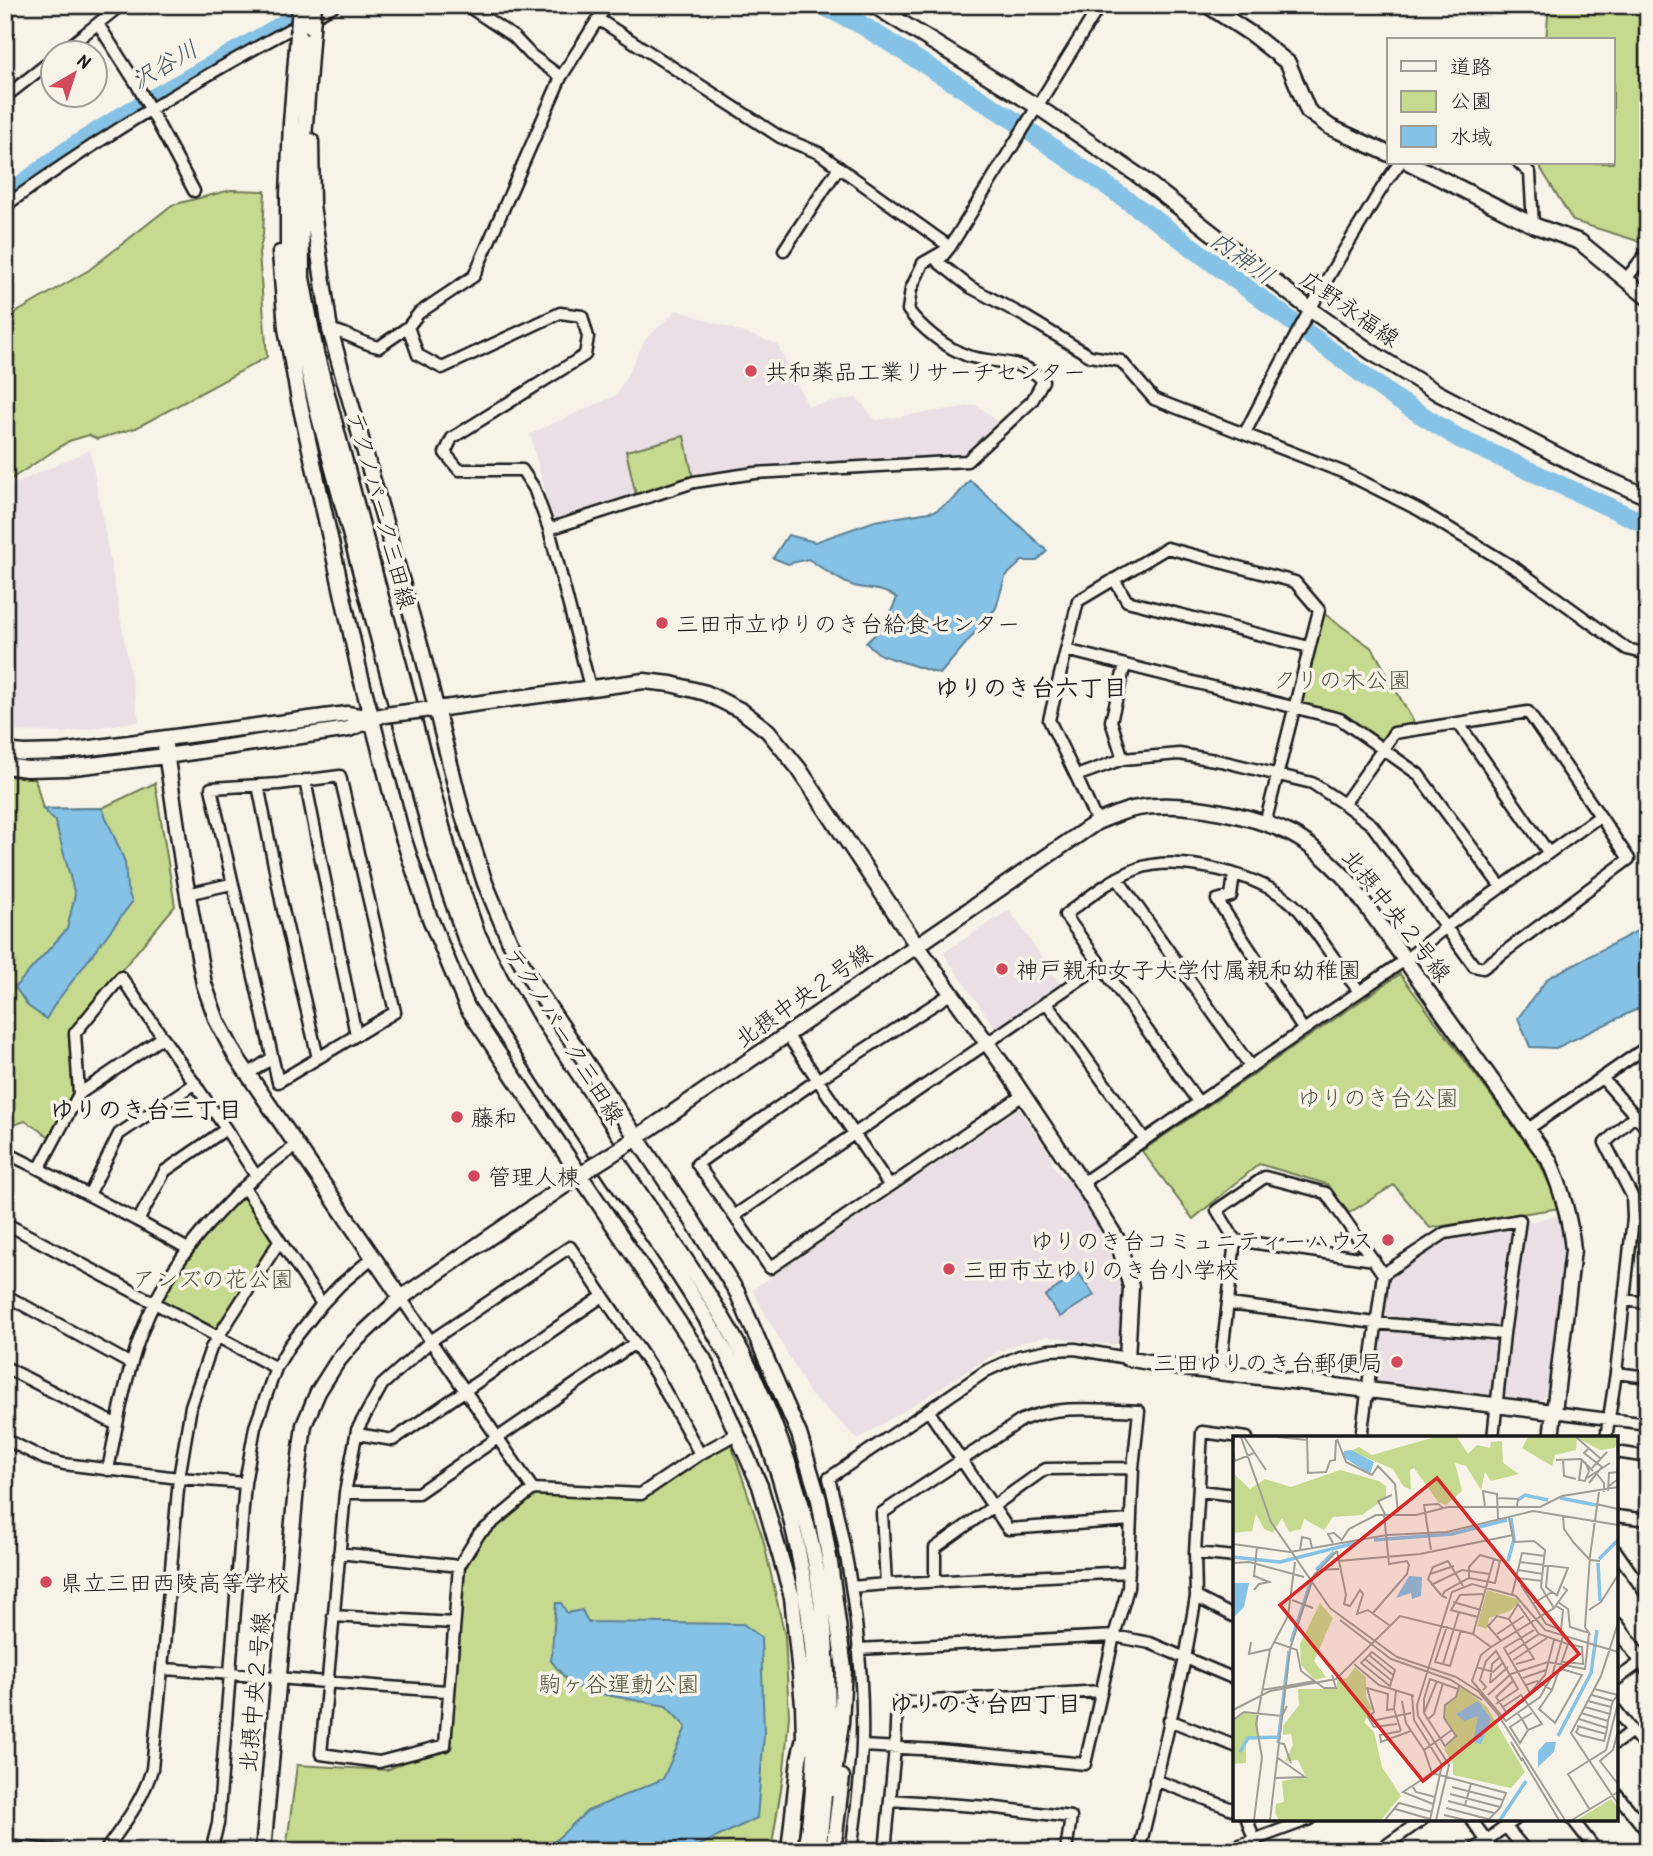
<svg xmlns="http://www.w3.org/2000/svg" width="1653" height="1856" font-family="'Patrick Hand','Klee One',sans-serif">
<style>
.built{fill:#eadfe5}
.green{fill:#c6da8f;stroke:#717b56;stroke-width:2}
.water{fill:#85c2e5;stroke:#5b8095;stroke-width:2}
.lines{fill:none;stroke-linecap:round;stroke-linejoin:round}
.river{stroke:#85c2e5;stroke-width:19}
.street-casing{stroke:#1c1c1c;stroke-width:15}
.secondary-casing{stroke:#1c1c1c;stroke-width:19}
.street{stroke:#f7f3e8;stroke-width:10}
.secondary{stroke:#f7f3e8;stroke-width:14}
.secondary-bridge-casing{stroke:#1c1c1c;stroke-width:19;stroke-linecap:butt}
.secondary-bridge{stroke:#f7f3e8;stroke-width:14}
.poi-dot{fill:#d1495b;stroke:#f7f3e8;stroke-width:2.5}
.labels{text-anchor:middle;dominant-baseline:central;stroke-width:7;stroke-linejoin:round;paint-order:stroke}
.street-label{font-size:23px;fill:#1c1c1c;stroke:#f7f3e8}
.poi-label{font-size:23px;fill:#1c1c1c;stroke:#f7f3e8;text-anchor:start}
.park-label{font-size:23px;fill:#4f553e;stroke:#f7f3e8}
.water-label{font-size:24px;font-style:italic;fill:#415662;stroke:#f7f3e8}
.neighbourhood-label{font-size:24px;font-weight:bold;fill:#1c1c1c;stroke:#f7f3e8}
.inset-river{fill:none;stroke:#85c2e5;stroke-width:3.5}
.inset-road{fill:none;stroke:#9f9d96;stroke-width:2}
.view{fill:#d62828;fill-opacity:0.15;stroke:#d62828;stroke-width:3.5}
.inset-edge{fill:none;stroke:#1c1c1c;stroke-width:3.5}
</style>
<rect width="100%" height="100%" fill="#f7f3e8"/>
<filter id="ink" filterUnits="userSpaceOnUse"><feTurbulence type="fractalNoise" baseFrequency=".0143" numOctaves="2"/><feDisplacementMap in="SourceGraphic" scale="14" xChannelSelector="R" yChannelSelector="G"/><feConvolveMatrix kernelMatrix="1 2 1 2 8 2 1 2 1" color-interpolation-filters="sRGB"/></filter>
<g filter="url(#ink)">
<path class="built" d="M677 310 777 344 808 406 857 398 876 420 977 405 1004 427 967 461 694 482 554 527 530 434 617 395 645 340Z
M90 450 139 721 63 733 5 731V495L14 484Z
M1009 910 1061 985 996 1029 943 953Z
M1019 1108 1051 1156 1052 1164 1061 1176 1066 1178 1072 1185 1106 1240 1123 1294 1121 1330 1117 1344H1100L1047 1336 1022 1342 998 1352 858 1439 810 1394 752 1290Z
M1562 1215 1564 1246 1548 1392 1539 1403 1373 1383 1388 1278 1444 1240Z"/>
<path class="green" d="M1549 5H1648V241L1641 242 1573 221 1541 169V163H1613V40H1546Z
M231 190 265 191 263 235 259 253 267 357 136 428 97 439 89 435 69 441 5 483V319L89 270 172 205Z
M684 436 694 482 637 500 626 451Z
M1319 610 1373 649 1418 730 1394 733 1383 749 1340 719 1294 707Z
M5 776 35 778 43 809 102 808 155 783 175 906 70 1032 73 1092 50 1137 25 1121 5 1128Z
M1400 974 1537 1157 1560 1208 1430 1228 1394 1185 1349 1213 1327 1184 1259 1164 1193 1219 1142 1151Z
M244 1187 279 1242 218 1338 155 1304 188 1249Z
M729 1438 763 1539 785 1636 789 1716 784 1770 771 1851H286L297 1765 387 1770 445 1744 459 1566 479 1534 533 1489 641 1494Z"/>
<path class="water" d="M970 480 1047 551 1037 561H1022L1005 577 996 608 940 674 881 655 866 643 885 625 897 598C883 588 870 590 854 586 840 582 821 567 808 559L788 564 773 558 788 535 815 542 875 521 935 511 954 499Z
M102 808 125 862 127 888 132 902 55 1004 46 1019 28 1006 15 987 67 929 75 895 55 821 43 809Z
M1648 923V1004L1556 1048 1530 1047 1518 1018 1548 978 1641 929Z
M1079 1273 1094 1295 1060 1317 1045 1296Z
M556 1603H561L567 1613 582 1610 588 1622 743 1624 761 1637 764 1735 757 1818 688 1851H544L587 1811 663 1779 686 1727 666 1706 590 1692 571 1685 551 1661Z"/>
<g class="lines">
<path class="river" d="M821 5 860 24 1015 121 1161 224 1393 397 1460 439 1648 525
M5 197 66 151 125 114 314 7"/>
<g class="street-casing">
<path id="street" d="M466 5 514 37 531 55 561 77
M1100 5 950 247 938 262 970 287 1026 317 1090 356 1121 361 1154 399 1345 473 1419 510 1518 570 1627 649 1648 654
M1227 18 1233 5
M598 19 780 137 819 153 950 247
M98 24 136 83 194 191
M62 52 121 5
M5 97 52 60
M1519 163 1530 173 1533 225
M5 206C109 130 221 65 335 5
M784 250 839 167
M1626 279 1648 251
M330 330C348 332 360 344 379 347L408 327
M1245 433C1281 362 1317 293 1359 226 1372 205 1384 182 1400 163
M549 529 694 482 755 473 967 461 1032 401 1043 381C1024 358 994 364 968 356 946 348 922 329 908 310L911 289 923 263 944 251
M1114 579 1127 601 1309 647
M1066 650 1340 719 1418 774 1501 887
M590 687 549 529 534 488 522 470H459L445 453 452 438 585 355 588 337 582 316 560 313 442 368 418 355 408 327 419 313 474 276 561 77 607 5
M1459 724 1548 852
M1123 759 1111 721 1125 665
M340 776 395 1012 278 1082 211 788 279 784Z
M1076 776 1049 720 1078 601 1167 548 1295 582 1319 610 1265 824
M305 780 356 1035
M258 785 283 910 318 1058
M1344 804 1372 825 1474 966 1483 968 1629 859 1600 816
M1234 875 1231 896 1217 900 1303 1029
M1117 878 1251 1067
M187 894 231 884
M952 993 817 1080 697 1164 734 1216 1101 965
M1046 1002 1145 1140
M786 1033 889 1185
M248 1074 272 1058
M1602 1078 1648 1130
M79 1094 163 1037
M1199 1103 1065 915C1088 898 1110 879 1137 869 1178 853 1262 875 1294 905 1303 913 1309 924 1317 934 1330 953 1344 972 1358 990
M226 1129 256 1176
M1528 1129 1648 1046
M5 1152 39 1169 79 1094 75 1033 121 977 226 1129 165 1171 138 1221 188 1249
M39 1169 138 1221
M1082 1183 1405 960 1446 927 1600 816 1528 712 1394 733 1344 804 1312 783 1221 761 1179 754 1123 759 1076 776 1097 822
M244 1187 322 1304
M89 1195 119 1134 195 1083
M734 1216 770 1268 1023 1095
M1633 1218 1648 1219
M5 1223 276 1368
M1235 1240 1374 1260
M279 1242 211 1348 191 1406 179 1478 162 1669C258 1675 353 1686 449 1691
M1383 1274 1445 1233 1520 1220 1504 1334 1493 1438
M5 1295 131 1364
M401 1298 533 1489
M1624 1300 1648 1303
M1229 1304 1375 1323 1504 1334
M5 1367 117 1425
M1220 1372 1235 1240 1217 1210 1265 1177 1326 1193 1383 1274 1361 1438
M1616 1373 1648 1377
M928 1410 1008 1529 1131 1520
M1553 1412 1648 1424
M357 1434 393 1440 603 1296
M1606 1438 1616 1373 1633 1218 1632 1196 1605 1143 1635 1115
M5 1439 45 1459 64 1464 179 1478 245 1483
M1616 1452 1648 1457
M700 1454 655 1373 570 1247 432 1340 382 1385 357 1430 345 1493 321 1754 379 1762 445 1745 459 1566 479 1534 533 1489 641 1494 700 1454 729 1438
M108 1470C117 1424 125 1378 141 1334 167 1261 233 1188 296 1146
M1199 1491 1235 1495
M345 1493H418L635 1343
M1616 1516 1648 1520
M1616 1551 1648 1597
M339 1553 459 1566
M1195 1553 1235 1557
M935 1581V1548L1041 1472 1046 1469 1133 1468
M886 1584 1129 1572
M851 1587 886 1584 882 1513 1022 1420C1059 1404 1100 1410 1139 1411L1133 1468 1128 1588 1114 1636 1085 1764 939 1750 862 1746
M1196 1597 1235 1617
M333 1616 454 1623
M858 1649 1114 1636 1150 1643 1235 1679
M1616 1680 1642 1661
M1616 1710 1632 1731 1616 1743
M1169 1720 1235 1746
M1632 1731 1648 1751
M1155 1780 1235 1810
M1616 1793 1648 1833
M890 1800 988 1807 1071 1817 1066 1851
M1247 1819 1258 1851
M1471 1819 1494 1851
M1572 1819 1597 1851
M1506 1827 1526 1851
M5 1846 61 1851
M105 1851C124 1824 143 1800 152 1769L162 1669
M211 1851 218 1824 245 1483 255 1427 276 1368 289 1346 322 1304 340 1285 372 1258
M851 1851C856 1815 861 1780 862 1744 864 1654 851 1565 829 1478L986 1371 1019 1356 1049 1350 1075 1349 1127 1358
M885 1851 895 1748 897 1703 1102 1691
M1139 1851 1185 1659 1196 1597 1195 1553 1202 1432 1247 1438
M1224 1851 1310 1819
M1378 1851 1423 1819
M1472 1851 1516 1819"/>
</g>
<g class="secondary-casing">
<path id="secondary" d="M873 5 1038 107 1139 176 1311 310 1371 352 1438 393 1584 469 1648 497
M1207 5 1254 36 1288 63 1308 111 1330 127 1389 154
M312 28 301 180 302 278 316 353 448 849 477 933 503 984 527 1026C560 1075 593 1126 627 1175 670 1239 718 1301 751 1371 779 1431 806 1506 817 1572 832 1663 830 1759 818 1851
M298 34 291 123 288 195V258L297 323 319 417 436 853 465 938 491 991C532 1057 575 1122 619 1186 661 1248 703 1308 738 1375 801 1497 823 1651 813 1788 812 1809 808 1830 805 1851
M311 141 312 205 330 330 422 652 462 812 485 883 510 942 534 985 692 1220 737 1292 799 1434 819 1500 830 1563 844 1669 841 1723 832 1789
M1410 163 1533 225 1580 242 1648 298
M280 253 286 328 299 400 333 551 360 674 401 831 429 916 467 1007 704 1360 760 1486 792 1597 803 1704 804 1738 799 1759 789 1851
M429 710 644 681 671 684 706 693 742 711 768 731 799 769 916 944 1007 1071 1082 1183 1118 1241 1131 1287 1127 1358 1175 1367 1553 1412
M164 739 183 868 204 984 217 1021 235 1055 401 1298
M5 751 24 753 61 752 347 714 372 718
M5 766 27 769 66 768 166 756 349 729 380 716
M623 1147 1097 822C1110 817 1124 810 1138 808 1182 800 1262 816 1300 839 1319 851 1334 866 1349 882L1549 1160C1562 1190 1570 1217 1573 1250L1551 1438
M1616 1625 1648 1669
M263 1851 296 1488 304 1425 318 1392 337 1362 353 1343 401 1298 586 1171
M833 1851 842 1777"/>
</g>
<use href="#street" class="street"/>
<use href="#secondary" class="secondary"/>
<g class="secondary-bridge-casing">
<path id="secondary-bridge" d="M312 28 314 5
M298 34 300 5
M385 715 424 710
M590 1168 623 1147"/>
</g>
<use href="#secondary-bridge" class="secondary-bridge"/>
</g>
</g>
<g class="poi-dot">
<circle cx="751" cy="371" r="7"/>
<circle cx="662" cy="623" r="7"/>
<circle cx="1002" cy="969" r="7"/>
<circle cx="457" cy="1117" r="7"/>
<circle cx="474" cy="1176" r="7"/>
<circle cx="1388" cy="1240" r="7"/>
<circle cx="949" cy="1269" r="7"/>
<circle cx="1397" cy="1362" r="7"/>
<circle cx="46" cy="1582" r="7"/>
</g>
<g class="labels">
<g class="street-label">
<text transform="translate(1350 308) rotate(35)">広野永福線</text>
<text transform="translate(382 510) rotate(75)">テクノパーク三田線</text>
<text transform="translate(1397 915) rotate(52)">北摂中央２号線</text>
<text transform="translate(803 995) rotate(-35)">北摂中央２号線</text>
<text transform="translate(565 1035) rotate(58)">テクノパーク三田線</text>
<text transform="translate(254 1692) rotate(-85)">北摂中央２号線</text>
</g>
<g class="poi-label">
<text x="765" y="371">共和薬品工業リサーチセンター</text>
<text x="676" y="623">三田市立ゆりのき台給食センター</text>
<text x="1016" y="969">神戸親和女子大学付属親和幼稚園</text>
<text x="471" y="1117">藤和</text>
<text x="488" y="1176">管理人棟</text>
<text x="1374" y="1240" text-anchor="end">ゆりのき台コミュニティーハウス</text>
<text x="963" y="1269">三田市立ゆりのき台小学校</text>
<text x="1383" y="1362" text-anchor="end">三田ゆりのき台郵便局</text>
<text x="60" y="1582">県立三田西陵高等学校</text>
</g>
<g class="park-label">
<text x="1342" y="679">クリの木公園</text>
<text x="1378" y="1097">ゆりのき台公園</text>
<text x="213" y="1278">アンズの花公園</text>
<text x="619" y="1683">駒ヶ谷運動公園</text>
</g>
<g class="water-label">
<text transform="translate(164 64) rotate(-30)">沢谷川</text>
<text transform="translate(1243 257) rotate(36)">内神川</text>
</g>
<g class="neighbourhood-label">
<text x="1031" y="687">ゆりのき台六丁目</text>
<text x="146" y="1109">ゆりのき台三丁目</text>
<text x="985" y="1703">ゆりのき台四丁目</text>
</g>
</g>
<g transform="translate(1233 1436)">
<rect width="385" height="385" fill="#f7f3e8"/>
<path d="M202 1H224L235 18 244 9 257 12 258 6 269 5 270 27 286 38 258 45 252 36 248 54 233 30 222 27 229 55 213 69 206 67 181 32 177 34 178 54 170 50 160 33 118 15 126 11 139 19ZM295 1H383L384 6 382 12 367 14 344 2 343 14 322 19 319 30 289 12ZM107 34 146 45 153 50V62L129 79 100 81 91 94 71 83 68 93 56 96 49 82 40 97 31 93 23 78 19 95 0 97V37L17 53 32 43 58 51ZM254 154 288 164 277 175 256 182 254 193 244 190ZM87 167 100 182 81 225 93 241 82 244 68 229 67 208ZM122 231 133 241V261L139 273 131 286 141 296 149 331 168 360 148 384H46L42 377 43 368 51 366 49 345 73 341 65 324 52 325 60 309 58 298 50 299V290L66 269 65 253H104V244L114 242ZM227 249 254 271 292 336 278 352 220 339V328L211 313 223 300 211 282 212 269 223 261ZM11 276 25 279V302H13V327L0 328V284ZM378 363 385 371V384H344Z" fill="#c6da8f"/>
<path d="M118 14 141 26 137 38 110 21 111 15ZM176 140 189 141 188 160 179 163 178 157 163 162ZM1 147H16L11 171 0 182ZM245 265 258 283 248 308 240 306 245 280 231 285 223 278ZM313 306H323L321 316 305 331V315Z" fill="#85c2e5"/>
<path class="inset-river" d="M327 62 363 69M285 64 292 59 315 64M141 104 219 98 274 84M0 121 47 126 122 107M366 123 385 104M275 125 281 103 278 82M365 127 367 165M83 134 101 116M58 206 78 145M325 300 358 237 364 194M45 307 56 215M7 316 15 302 45 301M267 384 293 345"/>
<path class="inset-road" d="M8 1 38 86 97 172 164 221 223 241 245 255 264 277 332 384M11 1 33 34M44 1 74 4M74 1 75 37 93 36 97 25 102 24 103 4M343 1 368 23M104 3 113 26 139 39 145 30 162 48 165 76M356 12 351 17 369 31 356 47M0 17 2 25 21 17M349 23 346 44 352 45 356 35 352 26M323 24 348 23 360 35M330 24 331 40 343 43M359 32 374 16M363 37 371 47V56M354 42 377 27M376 50 384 44 385 30M375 55 376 37 385 36M264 62 285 63 284 71M363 68 385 73M252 71 250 55 264 58 265 83M152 78 145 65 159 59M330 80 331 93 341 107 357 124 367 125M276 82 281 106 301 105 312 114 308 151 321 172M108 105 116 93 143 79H183L215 71H307L329 60 385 51M100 107 95 98 101 97 109 104M0 108 57 116 154 99 214 96 300 75 385 89M67 114 69 101 77 103 79 112M198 114 191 69 205 68 210 72M104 115 113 159 111 168 117 170 127 154 130 158 124 178 135 174 156 189M105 125 187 118 280 99M287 126 335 132 324 159M0 127 16 126 71 141M315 130 313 151 319 156M84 134 106 133M285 134 310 138M197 138 221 130M236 142 262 147 267 125 261 123M284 142 309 145M198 149 229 134 257 138M288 149 313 188 328 194 330 174 323 170M21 154 26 148 36 146 21 140 24 111M208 159 195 143 200 131 215 125 230 150M279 159 289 117 312 120M214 162 209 160 212 155 236 142V131L247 119 261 123 240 198M59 164 80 172M220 166 248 174M325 166 335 173 337 191 356 197 352 191 357 120 366 56M301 167 319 156 325 160M356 174 368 166 385 139M140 177 174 138 176 129 174 125 156 128 151 78M245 181 218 174 227 159 251 158M276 183 285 168 306 198 335 208 319 254 304 245 293 249M107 184 158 223 218 244 249 264M385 187 368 240 338 297 385 368M214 190 202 226 210 228 226 176M301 194 271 212 297 257 312 239 321 204M264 198 291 180M268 205 255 190 264 180 276 183 301 223 283 228M18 206 16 218 38 213M41 206 64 214 68 235 91 252H103L99 239M258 211 248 219 239 245 273 285 307 261 319 240 330 200M139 216 162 234 157 250 128 227ZM276 218 306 198M136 219 160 239M132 223 159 245M280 224 314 202M330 226 350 228 349 211 335 208M121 228 146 249 181 260M210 228 217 230 228 194M243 231 260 236 271 226M290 242 313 234M281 244 263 261 273 276 291 265M257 247 259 228 267 221M257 247 275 231M225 253 197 243 191 263V277L212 310 223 300 211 282 212 269 223 261 226 250M361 253 385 259M29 254 82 245M250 254 253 251 247 244 253 225 263 215 285 253 263 268M319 254 306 273 322 287 349 239 328 233M163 255 161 273 168 295M179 259 181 284 209 329 197 384M255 259 278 238 315 226 352 233 356 198M359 259 380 265 385 259M169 265 173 287 191 314 219 294M355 265 378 271 380 265M270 271 288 259 309 288 295 294 287 307 277 291 289 283 285 278M352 271 377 278 378 271M161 273 154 274 155 258 134 252 141 276 135 281 141 291 164 288M0 274 37 255 103 243 167 180 240 198 258 211 321 172 334 154 330 151M191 277 204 245M348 277 375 285 377 278M346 283 374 292 375 285M0 284 11 276 49 280 54 270M194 284 201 278 210 247M138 285 178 277M344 290 373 298 374 292M346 291 343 296 347 299 371 305 373 298M295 294 289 283 299 277M168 295 147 299 148 306 178 295M385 295 380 314 367 325 385 348M278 306 289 325M45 307 51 308 58 327M191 314 199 337 170 356 200 368M289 322 326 384M199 337 273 357 267 372 255 384M43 342 72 341 45 322M180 351 183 356 202 361M219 351 270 364M217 358 267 371M215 365 261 377M232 369 238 348M213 372 255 383M162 373 197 383M357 374 335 338 373 314 385 267M211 379 232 384M21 384 29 321 23 288 37 214 55 180 62 126M37 384 57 213 81 139 104 115M152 384 166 367 199 376M203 384 216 329 185 280 184 269 219 156 239 148 283 160 312 194 385 216M339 384 385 356"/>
<path class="view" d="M204 42 346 218 190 345 47 169Z"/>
<rect width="385" height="385" class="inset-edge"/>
</g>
<rect width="1653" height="1856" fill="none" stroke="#f7f3e8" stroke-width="28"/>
<rect x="14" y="14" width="1625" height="1828" fill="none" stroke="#1c1c1c" stroke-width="2.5" filter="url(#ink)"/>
<rect x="1387" y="38" width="228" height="126" fill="#f7f3e8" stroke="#9f9d96" stroke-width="2"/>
<rect x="1401" y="61" width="35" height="10" fill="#f7f3e8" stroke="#9f9d96" stroke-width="2"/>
<text x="1450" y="74" font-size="21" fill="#1c1c1c">道路</text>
<rect x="1401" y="91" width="35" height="21" fill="#c6da8f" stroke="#9f9d96" stroke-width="2"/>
<text x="1450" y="108" font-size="21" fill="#1c1c1c">公園</text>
<rect x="1401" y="126" width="35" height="21" fill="#85c2e5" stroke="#9f9d96" stroke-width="2"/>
<text x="1450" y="144" font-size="21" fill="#1c1c1c">水域</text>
<g transform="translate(74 74) rotate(39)"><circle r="33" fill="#f7f3e8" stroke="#9f9d96" stroke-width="2"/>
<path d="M0-5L12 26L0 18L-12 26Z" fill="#d1495b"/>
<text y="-10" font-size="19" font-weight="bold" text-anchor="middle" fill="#1c1c1c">N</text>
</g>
</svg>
